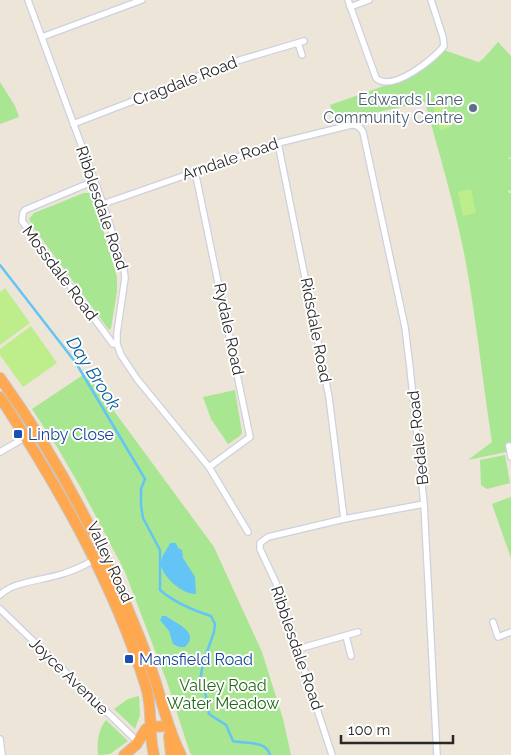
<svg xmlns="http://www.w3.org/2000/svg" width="511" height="755" font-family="Raleway,sans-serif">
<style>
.green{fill:#a8e691}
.pitch{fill:#bdee8b}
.water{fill:#64c4f5}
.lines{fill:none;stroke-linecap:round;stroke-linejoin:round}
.stream{stroke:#64c4f5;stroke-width:2.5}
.street-casing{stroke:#cdd0e2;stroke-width:8}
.highway-casing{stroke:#c7c7c7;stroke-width:12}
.street{stroke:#fff;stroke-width:5.5}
.highway{stroke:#ffa850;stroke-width:10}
.service-dot{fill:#5c6f8a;stroke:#fff;stroke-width:2}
.transit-dot{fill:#1a4fb4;stroke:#fff;stroke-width:2}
.labels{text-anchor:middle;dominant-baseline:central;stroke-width:4;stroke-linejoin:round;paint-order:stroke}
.street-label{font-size:16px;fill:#282828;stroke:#fff}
.service-label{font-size:16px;fill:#4e5e75;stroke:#fff;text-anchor:end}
.transit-label{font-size:16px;fill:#164399;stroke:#fff;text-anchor:start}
.park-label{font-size:16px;fill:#206815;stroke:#fff}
.water-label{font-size:18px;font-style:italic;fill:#065f9e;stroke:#fff}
</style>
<rect width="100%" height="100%" fill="#ece5d8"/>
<path class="green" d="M498 42 511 56V157L507 158 511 159V191L508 190 509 193H511V451L468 460 492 442C483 384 477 326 467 269 457 212 440 157 425 102L336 121 330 105 415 75 444 50 478 62 477 63 483 59Z
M0 82 15 106 19 117 0 124Z
M84 193H89L93 197 117 277V291L111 328 109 330 33 227 29 219 34 213Z
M86 373 214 547 262 652 283 719 291 755H192L190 753 167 682 125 572 81 488 57 447 32 409Z
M235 390 242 433 240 436 228 444 211 419 203 397Z
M505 455 510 483 487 489 481 485 480 460Z
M511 497V558L492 504Z
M139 696 140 715 135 729 114 709 128 699Z
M106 720 128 741 110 754 98 755C97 742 98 730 106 720Z"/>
<path class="pitch" d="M444 104 450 127 440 130 433 106Z
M471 189 476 213 463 216 458 192Z
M5 288 30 323 0 345V292Z
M31 326 57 363 23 387 0 355V349Z"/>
<path class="water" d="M170 543H176L178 548 182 550 183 558 195 577 196 594C184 595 163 578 161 565 160 557 167 550 170 543Z
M162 616H166C176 624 201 632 185 647H179L173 644 169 631 160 620Z"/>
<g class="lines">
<path class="stream" d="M0 265 76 363 145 479 141 489V505L143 518 160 550V590C175 603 192 610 211 616L215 624 214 632 203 663 200 681 205 691 209 714 226 725 233 741C246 744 266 740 270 755"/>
<g class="street-casing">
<path id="street" d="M28 0 103 204 124 269 125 278 117 333V344L121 355 137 379 209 467 248 532
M348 0 376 78C392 93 434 59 444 46L443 37 431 0
M350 7 369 0
M42 37 142 0
M298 43 302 55
M73 124 240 60 304 41
M278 143 329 397 344 519
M195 171 250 437 209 467
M94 181 25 210 23 213 22 221 113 344H117
M103 204 278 143 347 126C355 124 359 125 363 132L405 327 410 368 424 504 437 755
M509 446 511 457
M0 452 26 437
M0 595C13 581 47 580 65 573 75 570 85 565 94 560
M0 609 138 742
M493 622 498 637 511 632
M346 636 351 656
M298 649 358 632
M0 739 2 755
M332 755 276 583 260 549V543L268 537 344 519 424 504"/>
</g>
<g class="highway-casing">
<path id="highway" d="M0 378C57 457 103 546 139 636 146 654 153 672 158 690 165 713 170 734 181 755
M0 397C59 488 114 584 146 687 153 709 148 733 154 755
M169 736 171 755
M124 755 136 745 146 729 151 727 168 726"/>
</g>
<use href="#street" class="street"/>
<use href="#highway" class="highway"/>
</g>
<circle class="service-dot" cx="473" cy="108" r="5"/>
<g class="transit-dot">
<rect x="13" y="429" width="10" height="10" rx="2.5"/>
<rect x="124" y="654" width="10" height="10" rx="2.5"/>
</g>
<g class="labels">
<g class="street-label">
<text transform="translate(185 81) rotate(-21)">Cragdale Road</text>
<text transform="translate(230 159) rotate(-19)">Arndale Road</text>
<text transform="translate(102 208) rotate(71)">Ribblesdale Road</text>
<text transform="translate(60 273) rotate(53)">Mossdale Road</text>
<text transform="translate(229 329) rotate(78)">Rydale Road</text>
<text transform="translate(316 330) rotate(79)">Ridsdale Road</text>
<text transform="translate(418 438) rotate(-96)">Bedale Road</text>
<text transform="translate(110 562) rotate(65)">Valley Road</text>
<text transform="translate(297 648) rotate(71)">Ribblesdale Road</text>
<text transform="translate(69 676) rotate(44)">Joyce Avenue</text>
</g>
<g class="service-label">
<text x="463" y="99">Edwards Lane<tspan x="463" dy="18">Community Centre</tspan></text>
</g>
<g class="transit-label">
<text x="28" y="434">Linby Close</text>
<text x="139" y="659">Mansfield Road</text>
</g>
<g class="park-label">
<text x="223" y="685">Valley Road<tspan x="223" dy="18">Water Meadow</tspan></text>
</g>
<g class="water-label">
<text transform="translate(94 373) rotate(57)">Day Brook</text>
</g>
</g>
<path d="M341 735v8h112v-8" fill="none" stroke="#282828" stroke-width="2.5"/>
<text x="348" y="735" font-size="15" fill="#282828" stroke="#ffffff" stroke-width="4" paint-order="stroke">100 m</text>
</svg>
